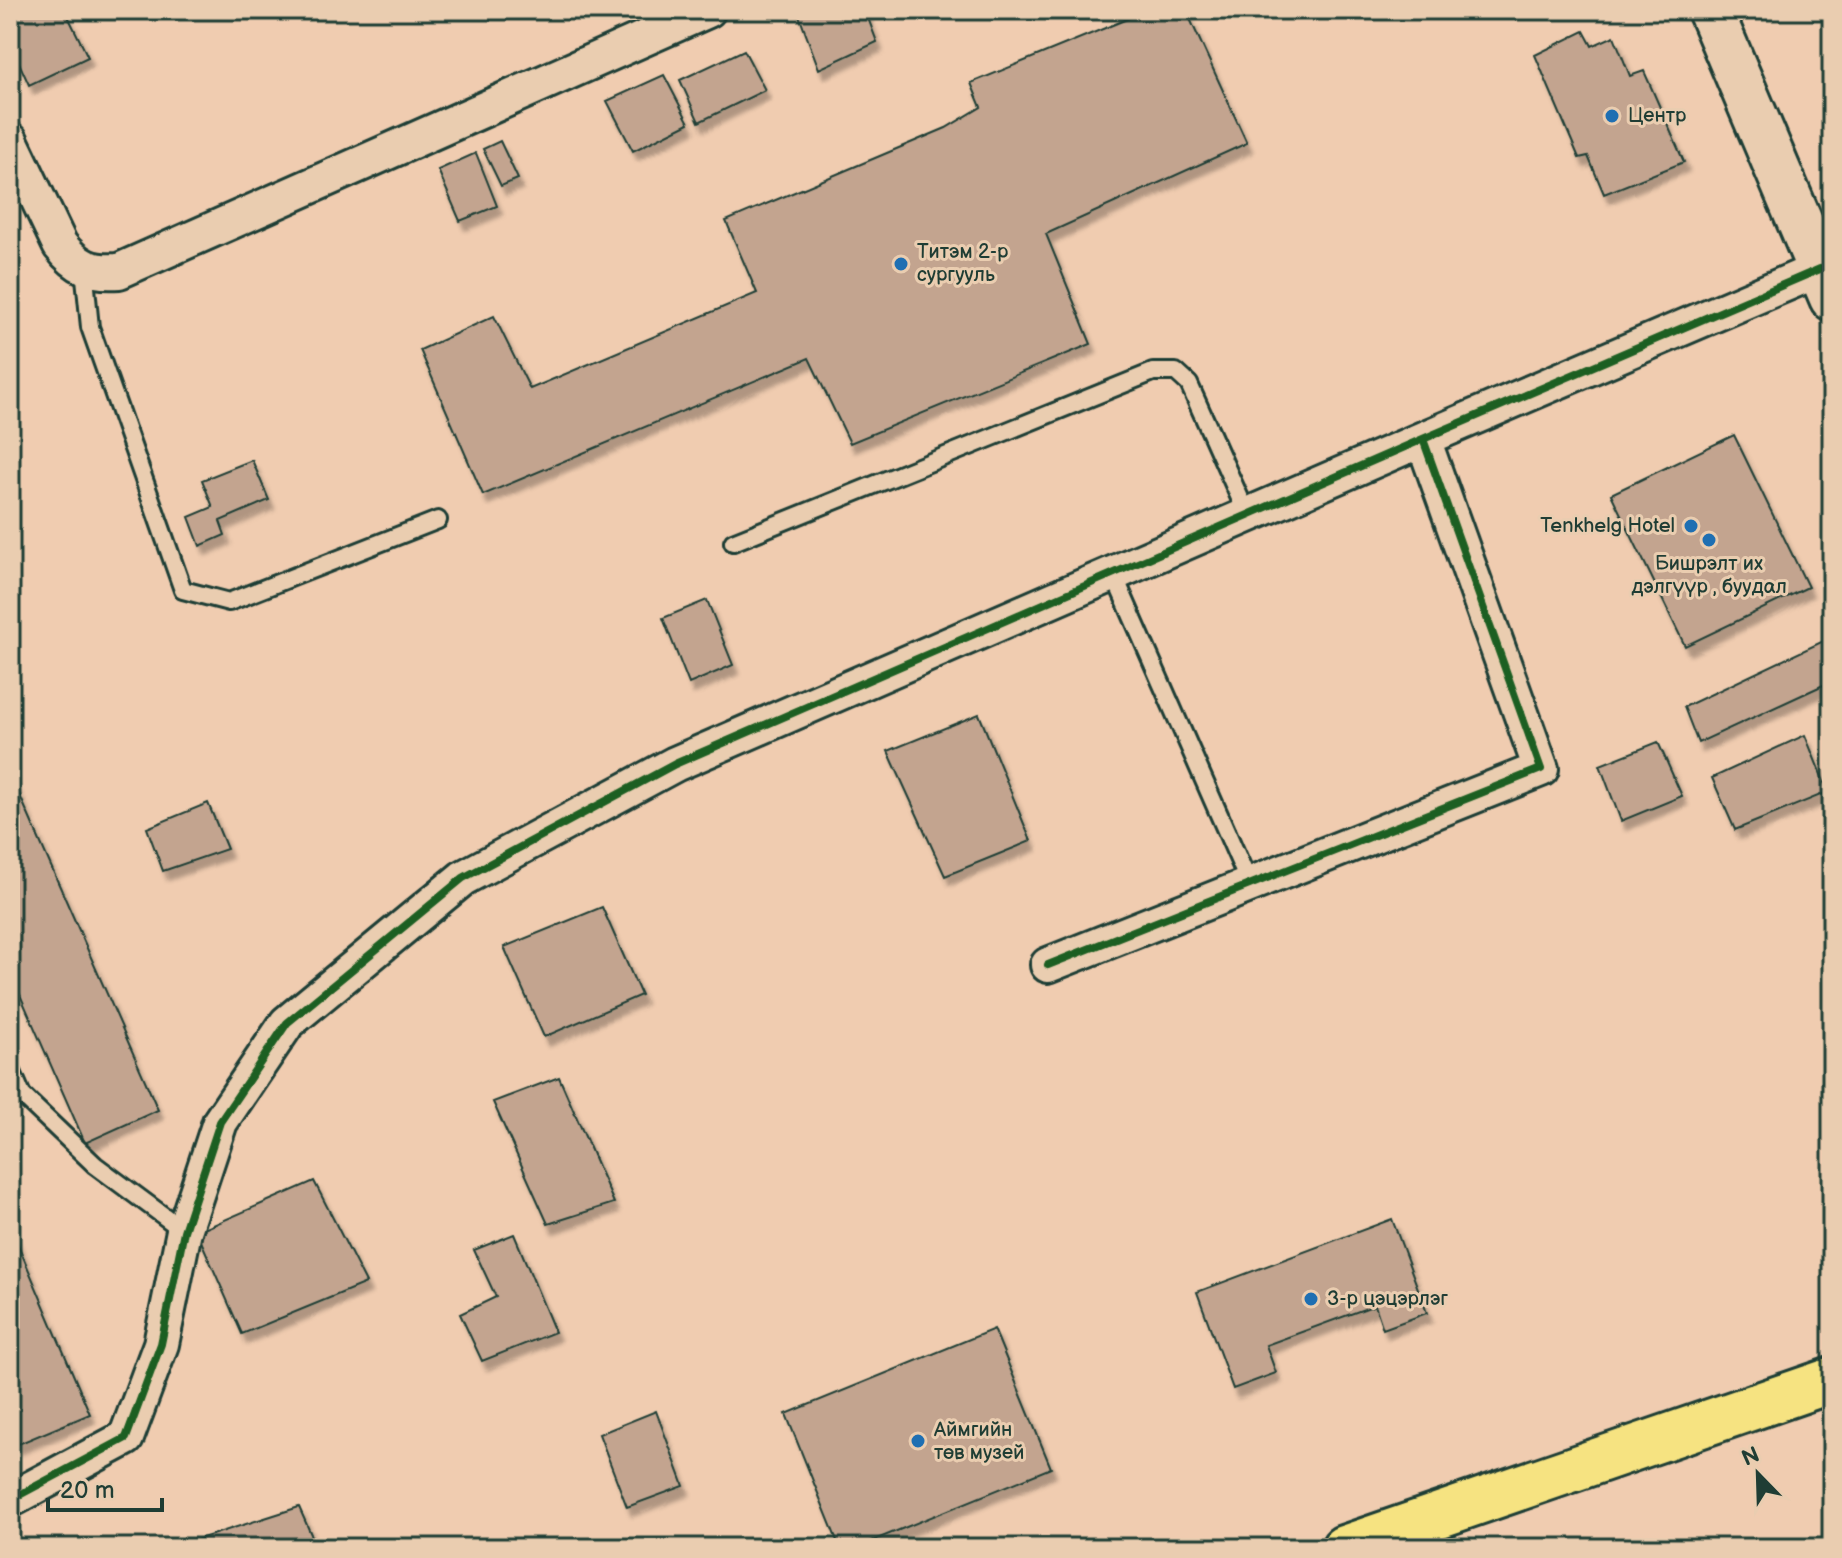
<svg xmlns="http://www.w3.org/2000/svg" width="1842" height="1558" font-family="'Balsamiq Sans',sans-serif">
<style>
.building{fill:#c3a48f;stroke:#1f3d34;stroke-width:2;filter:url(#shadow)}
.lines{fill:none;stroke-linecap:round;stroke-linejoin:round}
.service-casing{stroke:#1f3d34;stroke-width:22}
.minor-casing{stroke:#1f3d34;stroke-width:40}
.secondary-casing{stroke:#1f3d34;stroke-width:50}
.trunk-casing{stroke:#1f3d34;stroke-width:50}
.service{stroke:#eacdb0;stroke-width:16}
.minor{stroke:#eacdb0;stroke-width:34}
.secondary{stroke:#eacdb0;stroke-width:44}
.trunk{stroke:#f6e381;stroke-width:44}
.cycleway-casing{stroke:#eacdb0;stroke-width:13}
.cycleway{stroke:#1b5e20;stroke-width:8}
.poi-dot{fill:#1f6fb2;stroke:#eacdb0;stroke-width:3}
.labels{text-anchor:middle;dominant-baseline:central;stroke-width:6;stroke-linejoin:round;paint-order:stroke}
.poi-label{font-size:20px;fill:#1f3d34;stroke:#eacdb0;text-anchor:start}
</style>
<defs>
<filter id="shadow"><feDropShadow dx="5" dy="9" stdDeviation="2" flood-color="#0004"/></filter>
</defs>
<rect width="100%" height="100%" fill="#f0ccb0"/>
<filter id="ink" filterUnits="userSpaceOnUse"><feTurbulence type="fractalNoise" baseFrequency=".0125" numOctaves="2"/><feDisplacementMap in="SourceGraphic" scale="16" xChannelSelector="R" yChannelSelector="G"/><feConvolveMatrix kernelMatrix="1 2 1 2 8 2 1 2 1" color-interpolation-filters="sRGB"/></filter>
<g filter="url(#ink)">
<path class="building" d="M21 10H65L88 57 29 85 10 43V15Z
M804 10H865L877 42 819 69 798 13Z
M1149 10H1186L1247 143 1046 234 1091 344 850 443 809 358 483 495 420 350 494 316 530 389 757 293 726 221 946 128 981 107 971 83Z
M1584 31 1592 46 1614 36 1630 76 1644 71 1684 162 1604 194 1588 156 1579 158 1535 55Z
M744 50 765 90 699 122 680 80Z
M664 75 689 123 633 151 607 101Z
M500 141 518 179 501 186 483 149Z
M476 153 497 206 460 221 438 170Z
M1734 435 1808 587 1685 646 1611 494Z
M252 460 269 500 220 521 225 535 200 546 189 517 213 507 202 480Z
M707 600 733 665 689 684 663 618Z
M1832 637V681L1698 743 1684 707Z
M979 714 1031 841 945 876 888 751Z
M1805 735 1828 792 1735 830 1712 778Z
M1658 742 1682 796 1621 821 1600 765Z
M10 773 158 1110 85 1143 10 972Z
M208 803 227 849 163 871 147 828Z
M602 907 641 995 544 1037 504 947Z
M559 1077 614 1203 548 1224 493 1102Z
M314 1181 366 1283 242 1334 197 1232Z
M1392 1219 1427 1313 1383 1329 1375 1305 1266 1345 1276 1373 1233 1389 1197 1292Z
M10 1226 90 1414 16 1445 10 1430Z
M514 1234 555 1332 482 1361 460 1314 496 1297 474 1250Z
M994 1329 1051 1468 855 1548H840L786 1414Z
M656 1411 684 1486 627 1507 599 1434Z
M299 1507 317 1548H171Z"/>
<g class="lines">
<g class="service-casing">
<path id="service" d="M84 268 90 327 183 590 229 602 438 520
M733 542 1153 372H1176L1189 384 1247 514
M1113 573 1250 885
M10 1067 22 1095 95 1165 184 1231"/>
</g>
<g class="minor-casing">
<path id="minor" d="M10 140 60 245C77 267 91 273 119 271L708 10
M1048 965 1541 769 1423 439
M10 1500 126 1438 161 1344 184 1231 220 1122 287 1023 463 878 675 764 1423 439 1820 269"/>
</g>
<g class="secondary-casing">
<path id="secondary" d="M1710 10 1832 298"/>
</g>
<g class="trunk-casing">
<path id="trunk" d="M1344 1548 1832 1380"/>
</g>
<use href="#service" class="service"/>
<use href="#minor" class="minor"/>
<use href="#secondary" class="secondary"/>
<use href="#trunk" class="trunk"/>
<g class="cycleway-casing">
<path id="cycleway" d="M1048 965 1541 769 1423 439
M10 1500 126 1438 161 1344 184 1231 220 1122 287 1023 463 878 675 764 1423 439 1820 269"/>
</g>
<use href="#cycleway" class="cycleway"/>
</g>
</g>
<g class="poi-dot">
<circle cx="1612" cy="116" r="8"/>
<circle cx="901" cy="264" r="8"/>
<circle cx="1691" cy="526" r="8"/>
<circle cx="1709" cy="540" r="8"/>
<circle cx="1311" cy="1299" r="8"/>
<circle cx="918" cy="1441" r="8"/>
</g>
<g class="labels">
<g class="poi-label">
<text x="1628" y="116">Центр</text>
<text x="917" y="252">Титэм 2-р<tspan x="917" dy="23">сургууль</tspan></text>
<text x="1675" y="526" text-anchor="end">Tenkhelg Hotel</text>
<text x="1709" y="564" text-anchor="middle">Бишрэлт их<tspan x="1709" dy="23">дэлгүүр , буудал</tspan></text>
<text x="1327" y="1299">3-р цэцэрлэг</text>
<text x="934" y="1430">Аймгийн<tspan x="934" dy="23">төв музей</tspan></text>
</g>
</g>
<rect width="1842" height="1558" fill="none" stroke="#eacdb0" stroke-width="40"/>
<rect x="20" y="20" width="1802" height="1518" fill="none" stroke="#1f3d34" stroke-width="3" filter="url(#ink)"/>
<g transform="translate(1758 1474) rotate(337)" stroke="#eacdb0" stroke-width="6" paint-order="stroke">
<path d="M0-6L14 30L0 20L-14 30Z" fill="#1f3d34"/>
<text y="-12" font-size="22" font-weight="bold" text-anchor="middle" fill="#1f3d34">N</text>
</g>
<path d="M48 1498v12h114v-12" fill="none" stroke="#1f3d34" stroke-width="4"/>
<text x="60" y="1498" font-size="24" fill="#1f3d34" stroke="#eacdb0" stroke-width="6" paint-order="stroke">20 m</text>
</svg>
